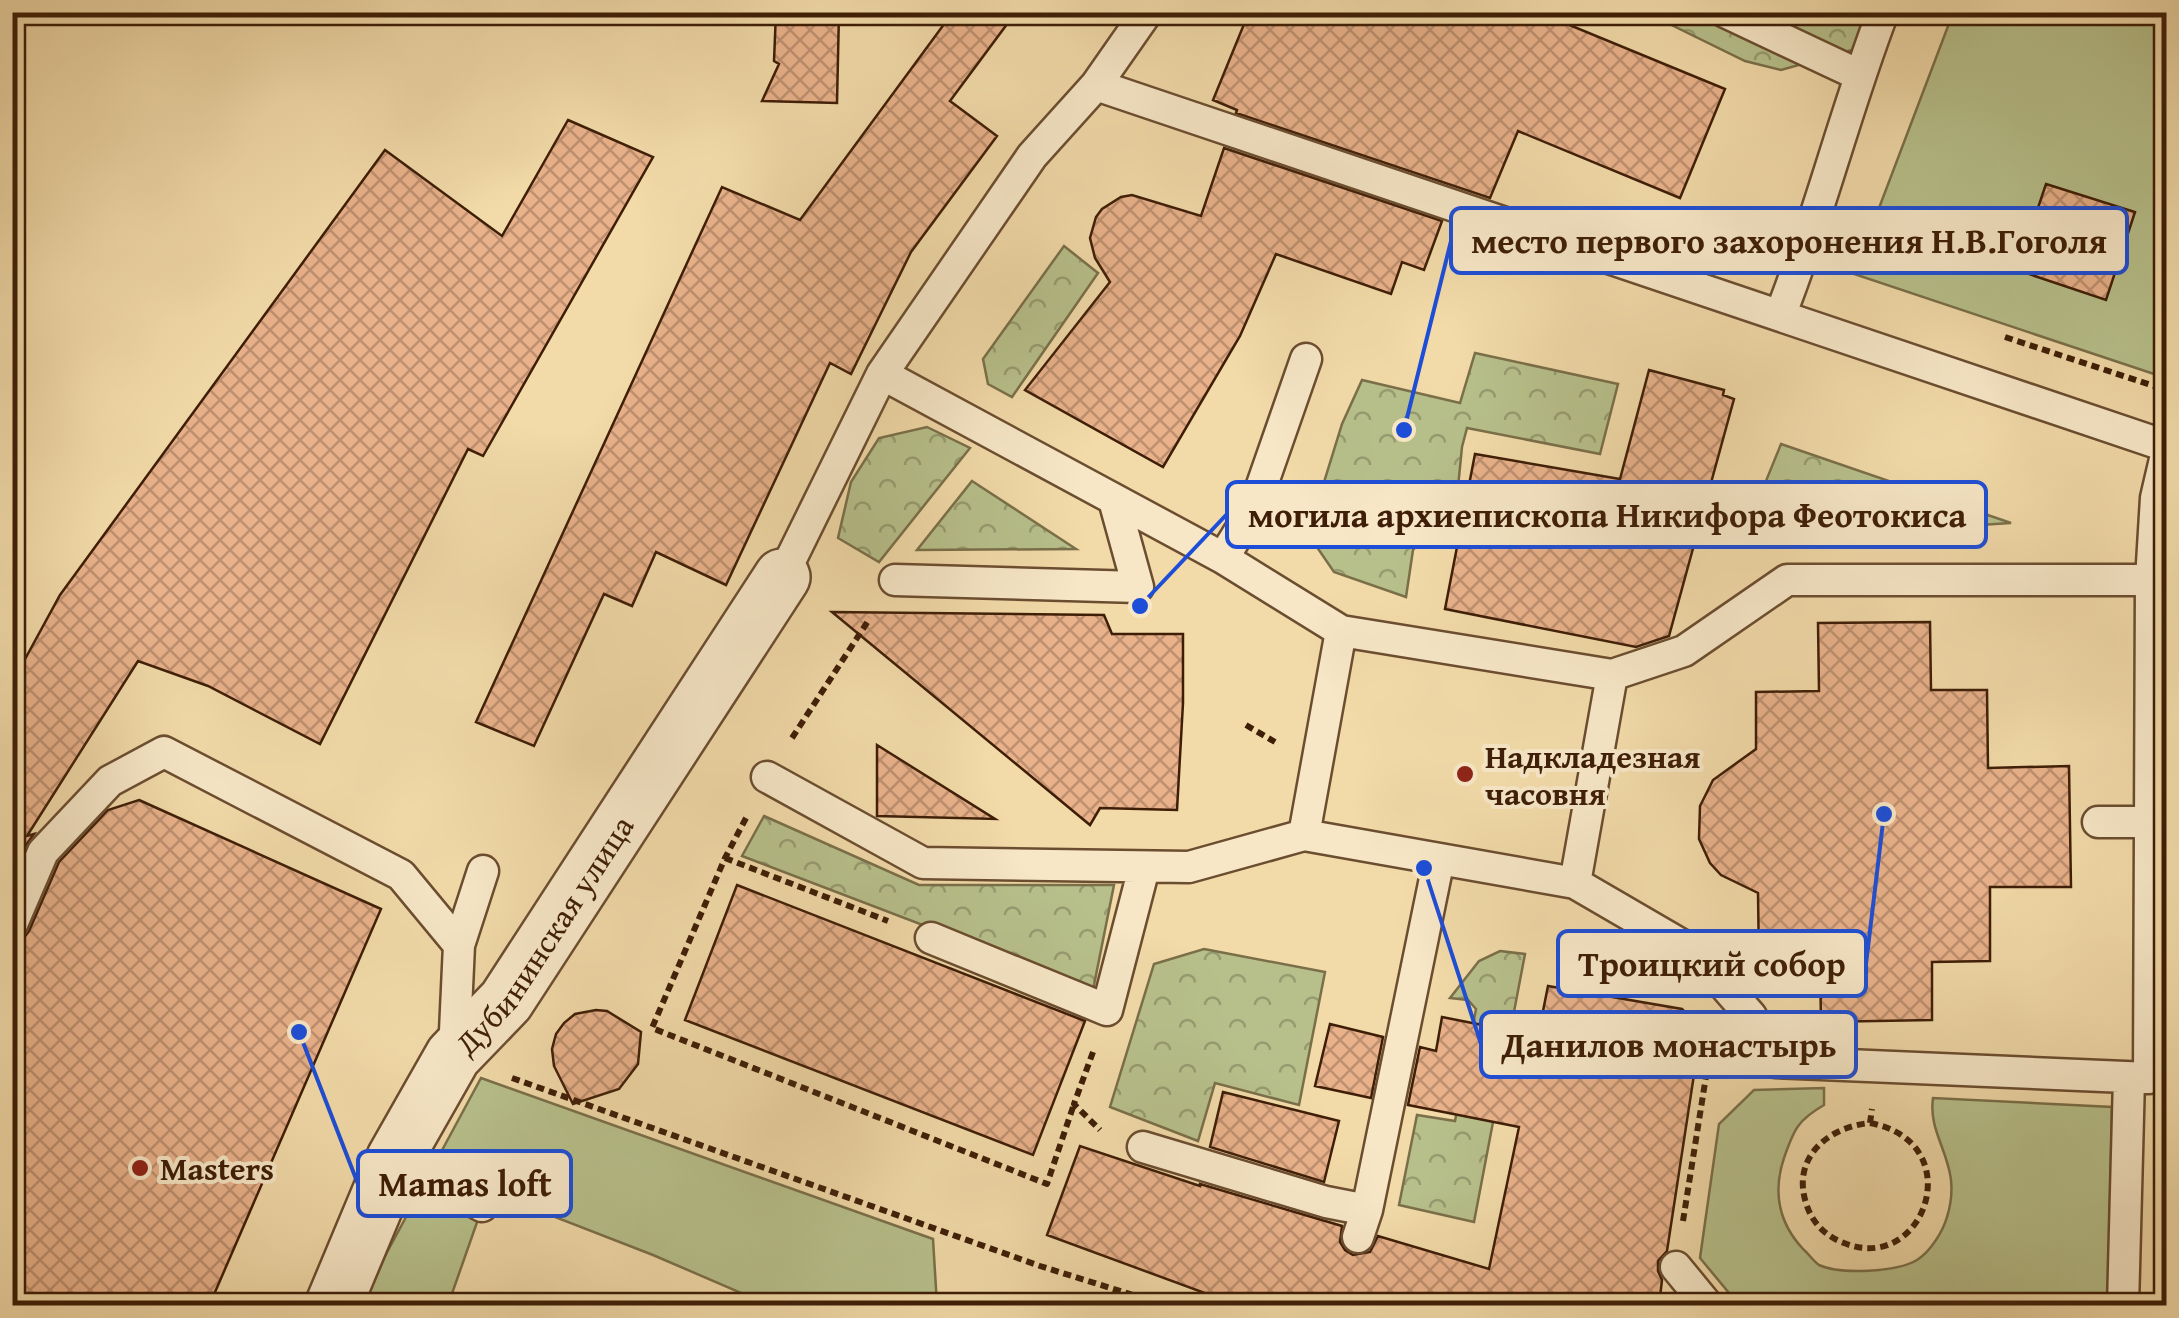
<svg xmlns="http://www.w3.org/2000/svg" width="2179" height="1318" font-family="'Gentium Book Plus',serif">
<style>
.forest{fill:url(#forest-crowns);stroke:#7a6f49;stroke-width:2.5}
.park{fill:#b7c08b;stroke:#7a6f49;stroke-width:2.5}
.building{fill:url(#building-cross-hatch);stroke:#3e1e07;stroke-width:2.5}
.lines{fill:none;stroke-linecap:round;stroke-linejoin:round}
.lane-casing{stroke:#6b4d30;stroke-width:35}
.street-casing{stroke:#6b4d30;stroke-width:60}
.path{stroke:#3e1e07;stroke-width:6;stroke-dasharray:8 5;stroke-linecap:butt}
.lane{stroke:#f7e7c7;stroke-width:30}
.street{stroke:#f7e7c7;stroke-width:55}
.poi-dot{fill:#8f2418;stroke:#f7e7c7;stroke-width:4}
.labels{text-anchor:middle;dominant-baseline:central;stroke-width:8;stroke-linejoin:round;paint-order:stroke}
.poi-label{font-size:32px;font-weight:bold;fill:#3e1e07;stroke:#f7e7c7;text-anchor:start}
.street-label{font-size:32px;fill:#3e1e07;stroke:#f7e7c7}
.leader{fill:none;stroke:#1d4ed8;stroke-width:4}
.callout-dot{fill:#1d4ed8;stroke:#f7e7c7;stroke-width:4}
.callout{fill:#f7e7c7;stroke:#1d4ed8;stroke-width:4}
.callout-label{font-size:35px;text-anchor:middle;font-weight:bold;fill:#3e1e07}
</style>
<defs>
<pattern id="forest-crowns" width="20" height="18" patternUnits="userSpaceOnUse" patternTransform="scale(2.5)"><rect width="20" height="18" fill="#b7c08b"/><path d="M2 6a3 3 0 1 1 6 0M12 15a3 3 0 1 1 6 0" fill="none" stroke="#969b70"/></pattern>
<pattern id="building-cross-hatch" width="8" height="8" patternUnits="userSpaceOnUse" patternTransform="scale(2.5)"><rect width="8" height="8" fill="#e9b28b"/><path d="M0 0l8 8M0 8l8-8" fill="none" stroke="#be9070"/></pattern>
</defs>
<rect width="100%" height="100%" fill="#f2daa9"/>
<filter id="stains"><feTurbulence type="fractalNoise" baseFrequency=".002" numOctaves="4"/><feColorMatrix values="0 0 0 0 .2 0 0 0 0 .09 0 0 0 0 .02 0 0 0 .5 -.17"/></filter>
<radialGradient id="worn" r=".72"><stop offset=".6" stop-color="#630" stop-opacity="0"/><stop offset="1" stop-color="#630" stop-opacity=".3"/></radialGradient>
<path class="forest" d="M1647 13H1740L1752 19 1762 13H1868L1852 50 1781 70 1745 61Z
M1064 246 1098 273 1012 397 988 384 983 359Z
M1475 353 1618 384 1600 454 1467 428 1462 447 1453 538 1431 530 1413 550 1406 597 1334 572 1308 534 1342 424 1362 380 1460 403Z
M927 427 970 448 879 562 838 538 851 482 879 438Z
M1781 444 2011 523 1742 540Z
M972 481 1076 549 917 550Z
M764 816 919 885H1114L1093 990 742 856Z
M1204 949 1325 972 1299 1105 1215 1083 1198 1141 1110 1107 1154 964Z
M1500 951 1525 954 1474 1222 1399 1205 1417 1115 1455 1121 1476 1009 1468 1000 1450 998 1479 961Z
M2162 1118H2166V1306L2158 1305Z"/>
<path class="park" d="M1953 13H2166V378L1854 274Z
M481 1078 933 1239 937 1305H769L653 1255 488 1191 448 1305 363 1306 385 1256Z
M1824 1088V1105C1798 1120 1794 1129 1784 1158 1773 1191 1778 1222 1803 1249 1808 1253 1814 1262 1819 1265 1840 1275 1897 1272 1917 1260 1931 1251 1943 1231 1947 1217 1964 1163 1927 1140 1933 1098L2112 1107 2108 1305H1739L1700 1258 1719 1124 1754 1090Z"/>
<path class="building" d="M776 12H839L837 103 762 101 779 64 774 61Z
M953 12H1016L950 101 997 136 911 252 851 374 830 363 726 585 656 552 632 606 604 594 534 746 476 722 722 187 800 220Z
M1249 12H1538L1725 89 1680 198 1518 131 1490 198 1236 113 1237 110 1213 100Z
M568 120 653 157 483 456 468 449 320 744 208 686 138 661 27 836 34 834 26 845 12 875V683L60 595 385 150 502 236Z
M1224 148 1442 221 1424 270 1402 262 1391 294 1276 254 1240 336 1163 467 1025 390 1110 282 1095 258 1090 238 1096 217 1102 209 1121 197 1132 195 1201 216Z
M2046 184 2135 212 2106 300 2017 270Z
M1649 370 1724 390 1723 395 1734 399 1669 636 1636 647 1445 609 1475 454 1620 479Z
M832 612 1104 615 1112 634H1183V703L1177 810 1100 808 1090 825Z
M1930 622 1931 690H1987L1988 768 2069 766 2071 887H1990V961L1932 962V1020L1821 1022 1820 963 1759 964 1758 893 1721 875 1710 863 1699 839 1700 806 1713 780 1756 749V692L1819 691 1818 623Z
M877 745 995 819 877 816Z
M139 800 381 909 209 1306H12V942L22 940 29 931 59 862 108 810Z
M737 885 1085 1021 1033 1155 685 1020Z
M1548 986 1682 1009 1701 1029 1667 1251 1658 1261V1271L1662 1280 1659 1306H1240L1047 1235 1080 1146 1200 1186V1184L1342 1226 1340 1242 1345 1250 1353 1255 1370 1252 1378 1236 1489 1269 1519 1127 1408 1105 1420 1047 1436 1051 1442 1017 1538 1036Z
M596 1010 607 1011 641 1032 638 1064 619 1089 573 1104 554 1066 552 1049 556 1034 564 1023 575 1014Z
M1330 1024 1383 1037 1371 1098 1315 1086Z
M1223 1092 1339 1121 1324 1182 1210 1147Z"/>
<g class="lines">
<g class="lane-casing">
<path id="lane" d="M1725 12 1859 75
M1096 85 1147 12
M1781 313C1820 214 1845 111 1883 12
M882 374 1223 558 1341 631 1612 675 1684 651 1787 580H2151
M1223 558 1254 508 1306 359
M782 577 882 374 1032 156 1096 85C1452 206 1810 323 2166 446
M895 580 1138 587 1114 500
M1341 631 1304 835 1575 883 1612 675
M767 777 923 863 1189 867 1304 835
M2098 822H2149
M1575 883 1697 954 1751 1016 1775 1062 2149 1078 2151 580 2156 498 2166 455
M12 924 43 852 110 781 164 752 401 875 459 945
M931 938 1107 1010 1144 868
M454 1053 459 945 483 871
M1143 1147 1326 1202 1367 1210
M395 1158 482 1206
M1358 1237 1367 1210 1439 859
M1676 1267 1708 1306
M2123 1306 2129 1078"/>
</g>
<g class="street-casing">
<g id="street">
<path id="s1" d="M333 1306 395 1158 453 1056 506 1001 782 577"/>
</g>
</g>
<path class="path" d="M2152 12 2166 26
M2005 337 2166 390
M1246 725 1275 742
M792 738 870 618
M746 818 725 858 652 1028 1047 1184 1074 1104
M725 858 888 921
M1093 1052 1074 1104 1100 1130
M512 1078 1040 1266 1168 1306
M1870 1123C1971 1142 1925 1276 1844 1243 1827 1237 1813 1224 1807 1206 1790 1159 1827 1127 1870 1123L1872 1109
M1683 1221 1707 1070 1720 1055"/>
<use href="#lane" class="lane"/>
<use href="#street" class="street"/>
</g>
<g class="poi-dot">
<circle cx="1465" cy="774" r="10"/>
<circle cx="140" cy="1168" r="10"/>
</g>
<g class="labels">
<g class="poi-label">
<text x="1485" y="756">Надкладезная<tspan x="1485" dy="37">часовня</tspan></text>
<text x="160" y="1168">Masters</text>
</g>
<g class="street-label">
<text stroke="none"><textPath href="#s1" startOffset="430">Дубининская улица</textPath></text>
</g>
</g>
<path class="leader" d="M1404 430L1451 241M1140 606L1227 514M1884 814L1866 964M1424 868L1481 1044M299 1032L358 1184"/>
<g class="callout-dot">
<circle cx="1404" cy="430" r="10"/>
<circle cx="1140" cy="606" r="10"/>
<circle cx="1884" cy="814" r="10"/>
<circle cx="1424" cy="868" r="10"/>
<circle cx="299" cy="1032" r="10"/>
</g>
<g class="callout">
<rect x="1451" y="208" width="676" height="65" rx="10"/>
<rect x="1227" y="482" width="759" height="65" rx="10"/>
<rect x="1558" y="931" width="308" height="65" rx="10"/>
<rect x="1481" y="1012" width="375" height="65" rx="10"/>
<rect x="358" y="1151" width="213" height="65" rx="10"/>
</g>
<g class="callout-label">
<text x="1789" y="253">место первого захоронения Н.В.Гоголя</text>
<text x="1607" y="527">могила архиепископа Никифора Феотокиса</text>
<text x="1712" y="976">Троицкий собор</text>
<text x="1669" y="1057">Данилов монастырь</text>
<text x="465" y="1196">Mamas loft</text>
</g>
<rect width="2179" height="1318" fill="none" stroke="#f2daa9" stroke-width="50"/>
<rect x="15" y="15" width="2149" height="1288" fill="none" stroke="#3e1e07" stroke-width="5"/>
<rect x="25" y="25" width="2129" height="1268" fill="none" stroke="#3e1e07" stroke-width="2.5"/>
<rect width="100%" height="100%" filter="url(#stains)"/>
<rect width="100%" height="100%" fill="url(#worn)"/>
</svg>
